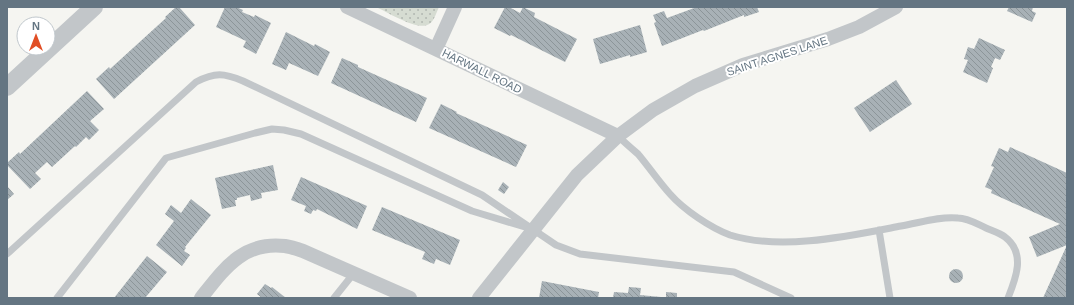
<svg xmlns="http://www.w3.org/2000/svg" width="1074" height="305" font-family="Arial,sans-serif">
<style>
.grass{fill:url(#grass-dots)}
.building{fill:url(#building-back-hatch)}
.lines{fill:none;stroke-linecap:round;stroke-linejoin:round}
.service{stroke:#c2c6c9;stroke-width:7}
.minor{stroke:#c2c6c9;stroke-width:14}
.tertiary{stroke:#c2c6c9;stroke-width:18}
.labels{text-anchor:middle;dominant-baseline:central;stroke-width:4;stroke-linejoin:round;paint-order:stroke}
.street-label{font-size:11px;fill:#647582;stroke:#fff}
</style>
<defs>
<pattern id="grass-dots" width="8" height="8" patternUnits="userSpaceOnUse"><rect width="8" height="8" fill="#d6dcd2"/><path d="M2 2h.1M6 6h.1" fill="none" stroke="#b1b7b0" stroke-width="1.8" stroke-linecap="round"/></pattern>
<pattern id="building-back-hatch" width="6" height="6" patternUnits="userSpaceOnUse"><rect width="6" height="6" fill="#a8b1b6"/><path d="M-1 5l2 2M0 0l6 6M5-1l2 2" fill="none" stroke="#8c9599"/></pattern>
</defs>
<rect width="100%" height="100%" fill="#f5f5f1"/>
<path class="grass" d="M376 7H439C436 13 434 23 427 25 416 30 387 12 376 7Z"/>
<path class="building" d="M176 7H179L195 25 114 99 96 79 109 67 110 69 166 18 165 17Z
M225 7H236L243 10 242 12 254 17 255 15 271 23 256 54 243 47 246 41 216 27Z
M505 7H509L520 13 523 7 535 13 534 17 577 39 565 62 511 35 510 36 494 28Z
M697 7H757L759 12 744 17V15L704 31 703 30 662 46 654 23 656 22 653 15 664 11 667 18Z
M1009 7H1033L1032 11 1036 13 1032 22 1007 11Z
M640 25 647 52 630 57V55L600 64 593 39Z
M286 32 314 46 315 44 330 52 318 76 289 63 286 70 272 64Z
M979 38 1005 50 1000 60 995 58 991 67 993 68 987 83 963 72 968 60 964 59 968 47 974 49Z
M342 58 358 65V67L427 98 416 122 331 83Z
M896 80 912 104 870 132 854 108Z
M87 91 104 109 90 121 99 130 89 140 86 137 76 147 75 146 52 167 47 162 35 173 41 179 30 189 7 165V163L19 152 20 154Z
M441 104 457 112 456 113 527 145 516 167 429 128Z
M1010 147 1067 173V245L1037 257 1029 237 1060 224 991 193 992 190 985 187 994 167 991 166 999 148 1008 152Z
M273 165 278 190 261 193 262 198 251 201 250 195 237 198V200H235L236 206 222 209 215 178Z
M301 177 367 206 357 229 317 209 316 211 313 210 311 214 304 211 306 206 291 200Z
M503 182 509 187 504 194 498 190Z
M7 186 14 194 7 200Z
M191 199 211 215 185 247 186 248 184 251 190 255 182 266 156 245 174 221 165 214 171 205 181 213Z
M382 207 460 240 450 265 436 259 434 264 422 259 425 252 372 230Z
M1067 245V298H1043Z
M147 256 167 272 145 298H114Z
M949 276a7 7 0 1 1 14 0a7 7 0 1 1-14 0Z
M542 281 599 292 598 298H539Z
M265 284 271 288 272 287 286 298H262L257 294Z
M629 287 641 288 640 295 661 297V298H613L614 292 628 293Z
M666 292 677 293V298H666Z"/>
<g class="lines">
<path class="service" d="M618 136C624 142 631 148 638 154 649 167 659 182 670 194 684 210 711 228 730 235 781 251 849 236 901 226 919 223 939 216 958 218 968 218 977 224 986 228 993 231 1000 233 1005 237 1026 253 1016 278 1008 298
M879 230 890 298
M7 254 196 82C215 72 224 73 243 81L482 195 556 245 580 254 734 272 791 298
M57 298 166 158 255 133 272 129 284 130 301 134 472 211 525 227
M334 298 354 273"/>
<path class="minor" d="M347 7 618 136
M436 49 455 7
M201 298C224 269 243 241 285 246 291 247 297 249 303 251L410 298
M479 298 577 175 618 136 653 110 695 86 743 65 828 39 859 27 896 7"/>
<path class="tertiary" d="M7 87 94 7"/>
</g>
<g class="labels">
<g class="street-label">
<text transform="translate(777 56) rotate(-18)">SAINT AGNES LANE</text>
<text transform="translate(482 71) rotate(26)">HARWALL ROAD</text>
</g>
</g>
<rect width="1074" height="305" fill="none" stroke="#647582" stroke-width="16"/>
<g transform="translate(36 36)"><circle r="19" fill="#ffffff" stroke="#c1c8cd"/>
<path d="M0-3L7 15L0 10L-7 15Z" fill="#e14e25"/>
<text y="-6" font-size="11" font-weight="bold" text-anchor="middle" fill="#647582">N</text>
</g>
</svg>
